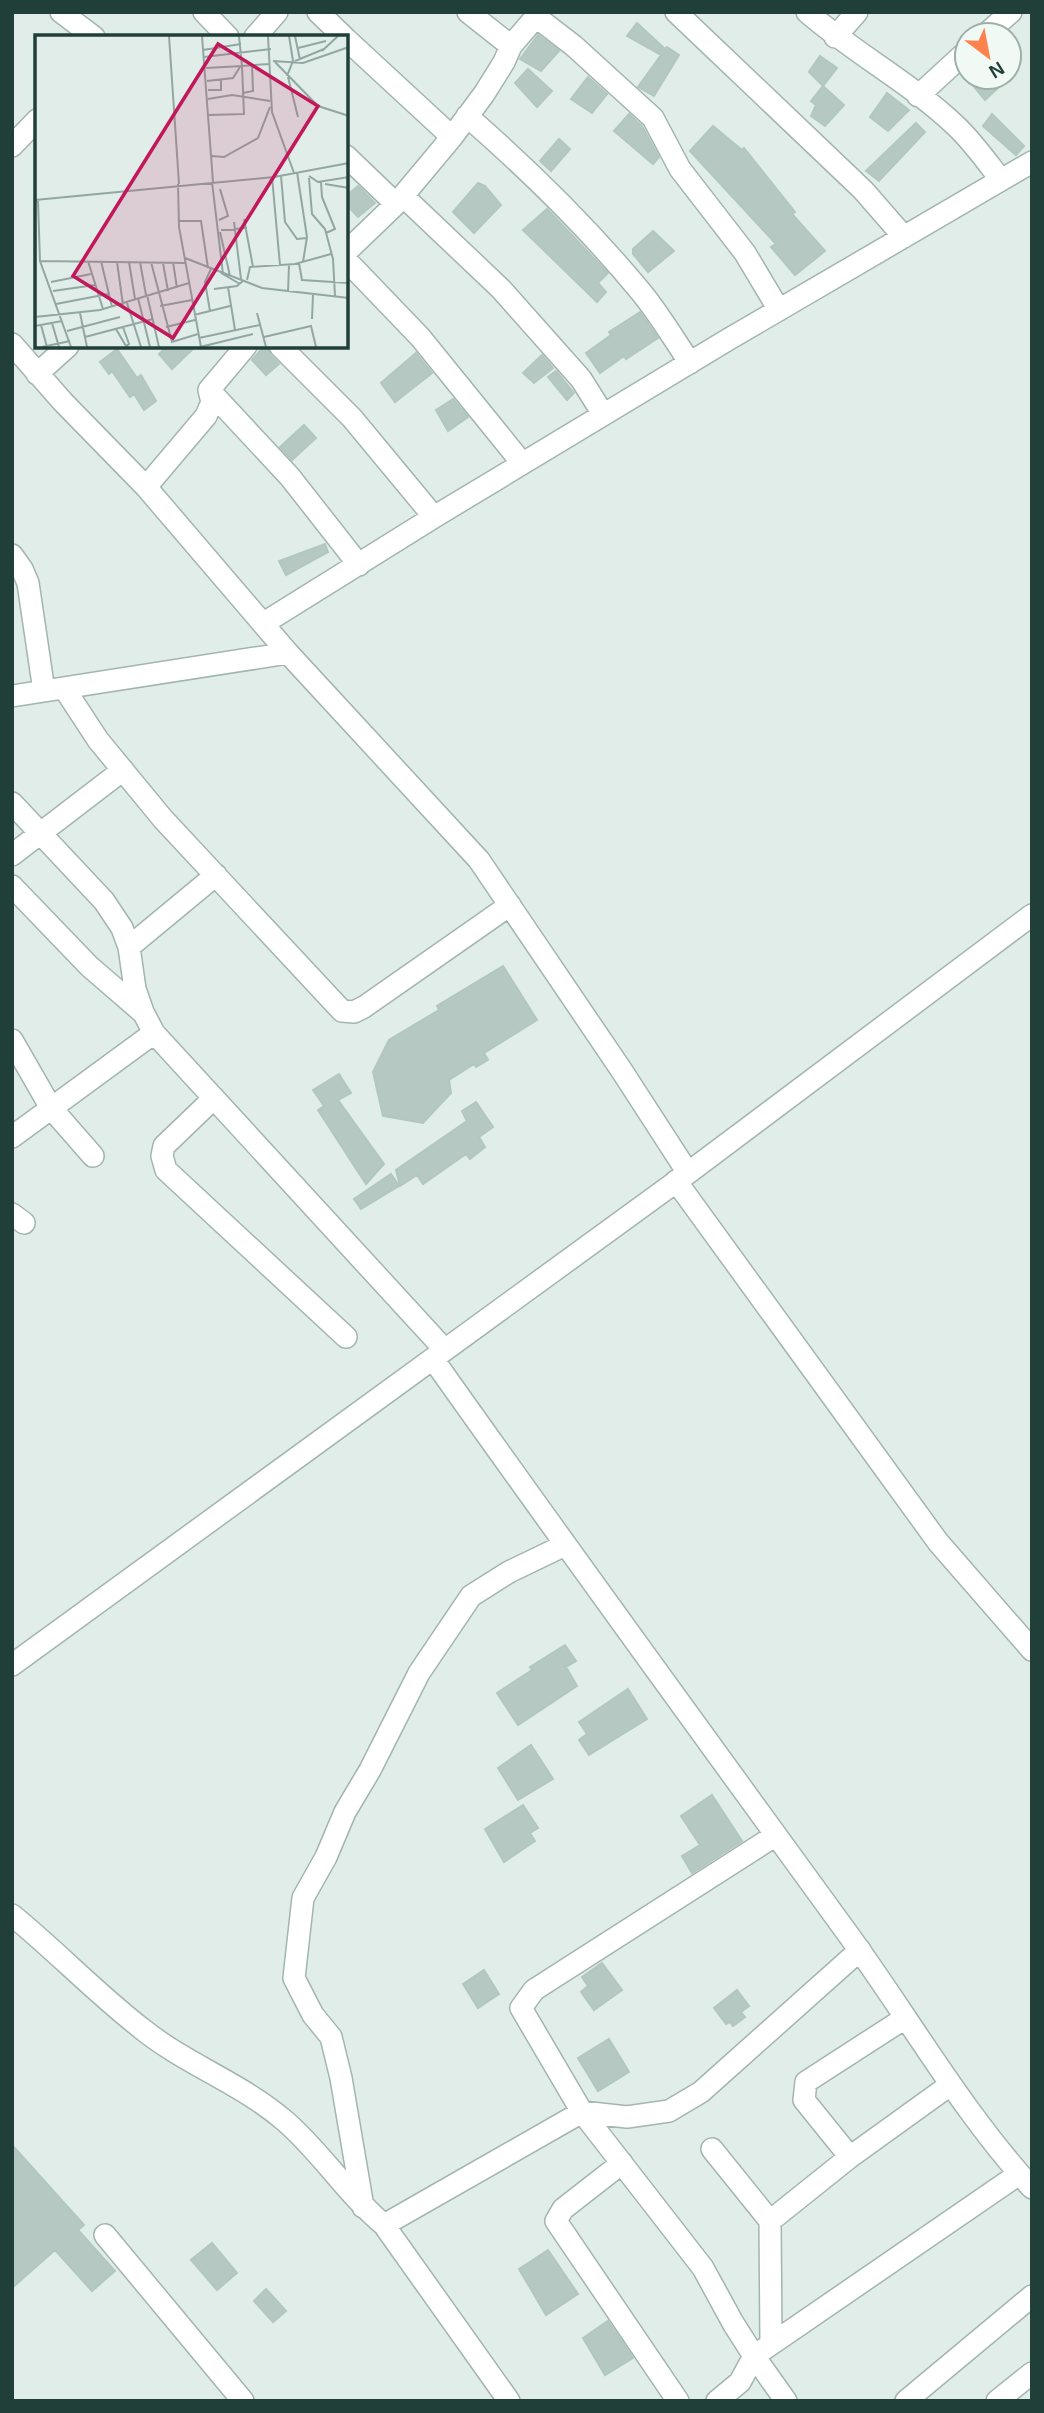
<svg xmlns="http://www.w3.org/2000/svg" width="1044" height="2413" font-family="Helvetica,sans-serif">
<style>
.building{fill:#b5c8c1;stroke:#b2c7bf;stroke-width:2}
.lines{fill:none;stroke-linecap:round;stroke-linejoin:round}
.street-casing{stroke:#a2b5b0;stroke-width:24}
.street{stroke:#fff;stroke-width:21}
.inset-road{fill:none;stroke:#93a7a2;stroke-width:2}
.view{fill:#c2185b;fill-opacity:0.15;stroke:#c2185b;stroke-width:3.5}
.inset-edge{fill:none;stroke:#1f3f38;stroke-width:3.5}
</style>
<rect width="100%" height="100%" fill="#e0ede8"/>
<path class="building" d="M637 23 665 49 667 47 679 55 654 96 638 87 661 55 627 36Z
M538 35 559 51 541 71 520 59Z
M820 56 837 68 823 86 809 72Z
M528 69 552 91 537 107 515 83Z
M588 77 607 94 592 113 571 99Z
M966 77H1010L985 100Z
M823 86 844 105 825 126 811 116 816 105 811 101Z
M887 93 909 110 888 131 870 117Z
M629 114 642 126 659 157 653 164 614 131Z
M992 114 1024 146 1016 155 983 126Z
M916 123 925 132 879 181 866 171Z
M713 126 742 150 744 148 795 212 792 214 825 251 795 275 771 247 776 244 690 151Z
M559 139 570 149 551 171 540 161Z
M478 183 485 186 501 205 474 233 453 212Z
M358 186 375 203 358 217 346 204V196Z
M547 209 608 273 598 283 606 292 597 302 523 230Z
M653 231 674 251 648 272 633 254V249Z
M640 312 658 338 626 359 624 356 600 373 586 353 611 335 609 332Z
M167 346H196L172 369 159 354Z
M264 346H267L270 355 279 364 266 375 252 360Z
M117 349 137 378 141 375 156 401 144 410 134 394 130 397 112 371 109 374 100 362Z
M416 353 432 373 395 402 381 383Z
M542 355 553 368 534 383 523 373Z
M556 371 574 393 567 400 548 377Z
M453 399 468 417 448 431 436 410Z
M304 425 316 438 292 460 280 447Z
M325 544 328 552 286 575 279 561Z
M503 966 537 1020 484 1053 488 1060 476 1067 474 1064 449 1080 451 1093 423 1123 383 1116 373 1072 389 1040 439 1010 437 1006Z
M339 1074 351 1093 338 1100 384 1164 366 1184 318 1110 324 1106 313 1090Z
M476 1102 493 1127 479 1137 485 1147 470 1159 466 1154 423 1184 417 1175 400 1186 396 1170 467 1121 462 1111Z
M391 1174 399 1186 361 1209 354 1199Z
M565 1645 576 1661 566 1667 577 1686 518 1725 497 1693 532 1670 530 1667Z
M628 1689 647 1719 589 1755 579 1740 587 1734 579 1722Z
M531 1745 553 1779 518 1800 498 1768Z
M712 1795 742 1841 692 1873 682 1856 700 1845 681 1816Z
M523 1805 538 1828 530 1833 535 1841 504 1862 485 1829Z
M602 1963 622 1990 594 2010 581 1992 588 1986 582 1977Z
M484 1970 499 1994 478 2008 463 1984Z
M737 1990 749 2006 741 2012 745 2017 733 2026 730 2022 726 2024 714 2008Z
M609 2039 629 2072 598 2091 578 2058Z
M12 2145 84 2225 78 2230 115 2271 92 2291 55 2250 12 2288Z
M212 2243 237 2273 217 2290 191 2260Z
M548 2250 578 2294 546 2315 519 2269Z
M266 2289 286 2311 273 2322 254 2301Z
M608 2321 633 2358 605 2375 583 2338Z"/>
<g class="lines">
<g class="street-casing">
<path id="street" d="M61 12 94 37
M204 12 228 37
M318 12 344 37
M468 12 511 46
M676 12 863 190 904 237
M807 12C854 53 911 83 956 126 973 142 987 162 1001 180
M535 16 574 46 653 118 680 169 745 253 779 310
M985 35 1011 12
M255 37 277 12
M835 37 857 12
M346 39 452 137
M918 96 967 51
M467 116C529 170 589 229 641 292 659 314 674 339 690 363
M12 146 37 120
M346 156 396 204
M403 196 501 289 581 379 603 414
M346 252 396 204 452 137 484 94 504 62 511 46 540 12
M346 260 420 337 522 463
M12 344 63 402 146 487 288 653 479 860 622 1071 688 1173
M280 346 352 418 434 517
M37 374 68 346
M209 390 290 477 359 565
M209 390 246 346
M146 487 206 416 212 402 209 390
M12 555 22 569 28 583 44 691
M264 623 434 517 729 339 1032 162
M64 688 98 740 163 819 342 1011 354 1012 364 1007 510 905
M12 696 288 653
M12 803 104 901 122 928 129 947 135 989 143 1012 154 1033 445 1350
M12 855 123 770
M12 886 89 966 141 1011
M129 947 216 875
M12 1040 51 1108 93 1156
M214 1098 164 1146 162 1156 166 1170 346 1337
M12 1137 154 1033
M676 1181 938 1542 1032 1650
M12 1214 24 1223
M433 1359C568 1550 707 1740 845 1930 908 2016 960 2109 1032 2188
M12 1665 688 1173 1032 915
M776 1835 534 1990 521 2008 582 2112 703 2268 733 2323 754 2356 1019 2174
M12 1915C56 1951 96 1993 141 2028 185 2064 241 2083 285 2121 321 2152 347 2194 384 2225L509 2401
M712 2149 770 2221
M850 2157 804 2100 806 2082 905 2018
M622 2163 563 2209 556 2221 678 2401
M363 2207 341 2078 331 2037 313 2015 294 1978 303 1898 326 1857 345 1812 370 1770 419 1673 471 1596 509 1572 565 1545
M384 2225 582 2112 627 2117 669 2111 701 2092 860 1950
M105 2235 243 2401
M771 2343 770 2221 850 2157 950 2085
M717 2401 740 2382 754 2356 786 2401
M906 2401 1032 2296
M997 2401 1032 2373"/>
</g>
<use href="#street" class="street"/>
</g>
<g transform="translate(35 35)">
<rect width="313" height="313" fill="#e0ede8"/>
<path class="inset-road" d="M134 1 144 149M167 1 178 147M204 1 207 31 234 29M233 1 237 77 259 138M260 1 265 25M263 13 291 6M168 15 206 9M287 16 303 1M169 22 236 14M238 26 268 28 314 12M260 26 289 14M240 27 283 71 314 81M171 33 207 31 209 79 174 80M252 41 258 26 254 1M253 42 263 82M172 46 198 43 205 32M173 55H186V45M208 58 218 56 217 29M173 64 197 60 235 66M177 121 189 122 223 103 235 72M262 137 272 202 268 227M246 141 250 187 262 204 272 203M274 141 283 147 314 142M237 142 245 230M274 143 277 179 290 194 298 224 300 261M177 147 188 239M286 147 287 162 300 194 291 198M143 149 144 192 166 312M290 149 314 153M0 165 239 142 314 128M3 166 5 226 36 312M209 184 218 232M184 185 193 181 185 154M144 186H166L173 233M199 187 206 244M186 195 212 193M185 197 195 241M150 223 227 253 314 263M5 226 150 228M53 226 68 274M66 226 77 272M82 227 88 270M94 227 100 264M105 227 111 260M116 227 137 307 163 299M138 227 142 253M128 228 133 256M264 228 267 245 314 248M186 238 205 249M212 245 215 232 260 229 296 219M16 247 56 239M193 252 200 295M179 254 202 251 209 245M18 256 60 250M253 257 254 230M112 260 124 312M103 263 115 312M92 268 106 312M21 269 73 259M125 271 157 265M175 276 170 247 176 234M45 278 52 312M222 278 231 312M159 280 195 271M0 282 65 275 154 248M277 284 278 260M17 288 24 312M6 290 12 312M0 291 27 286M131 292 160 285M81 294 91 311 94 309 88 292M32 296 85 282M50 302 118 284M229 302 276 291 281 312M164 303 225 290M7 312 35 306M165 312 218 299"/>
<path class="view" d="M183 9 283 71 138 303 38 241Z"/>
<rect width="313" height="313" class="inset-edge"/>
</g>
<rect width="1044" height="2413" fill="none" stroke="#1f3f38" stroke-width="28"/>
<g transform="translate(988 56) rotate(148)"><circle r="33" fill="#f1f9f5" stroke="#9dafa9" stroke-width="2"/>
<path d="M0-5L12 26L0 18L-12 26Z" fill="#fe824d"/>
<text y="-10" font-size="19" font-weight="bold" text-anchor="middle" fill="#1f3f38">N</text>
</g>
</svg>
